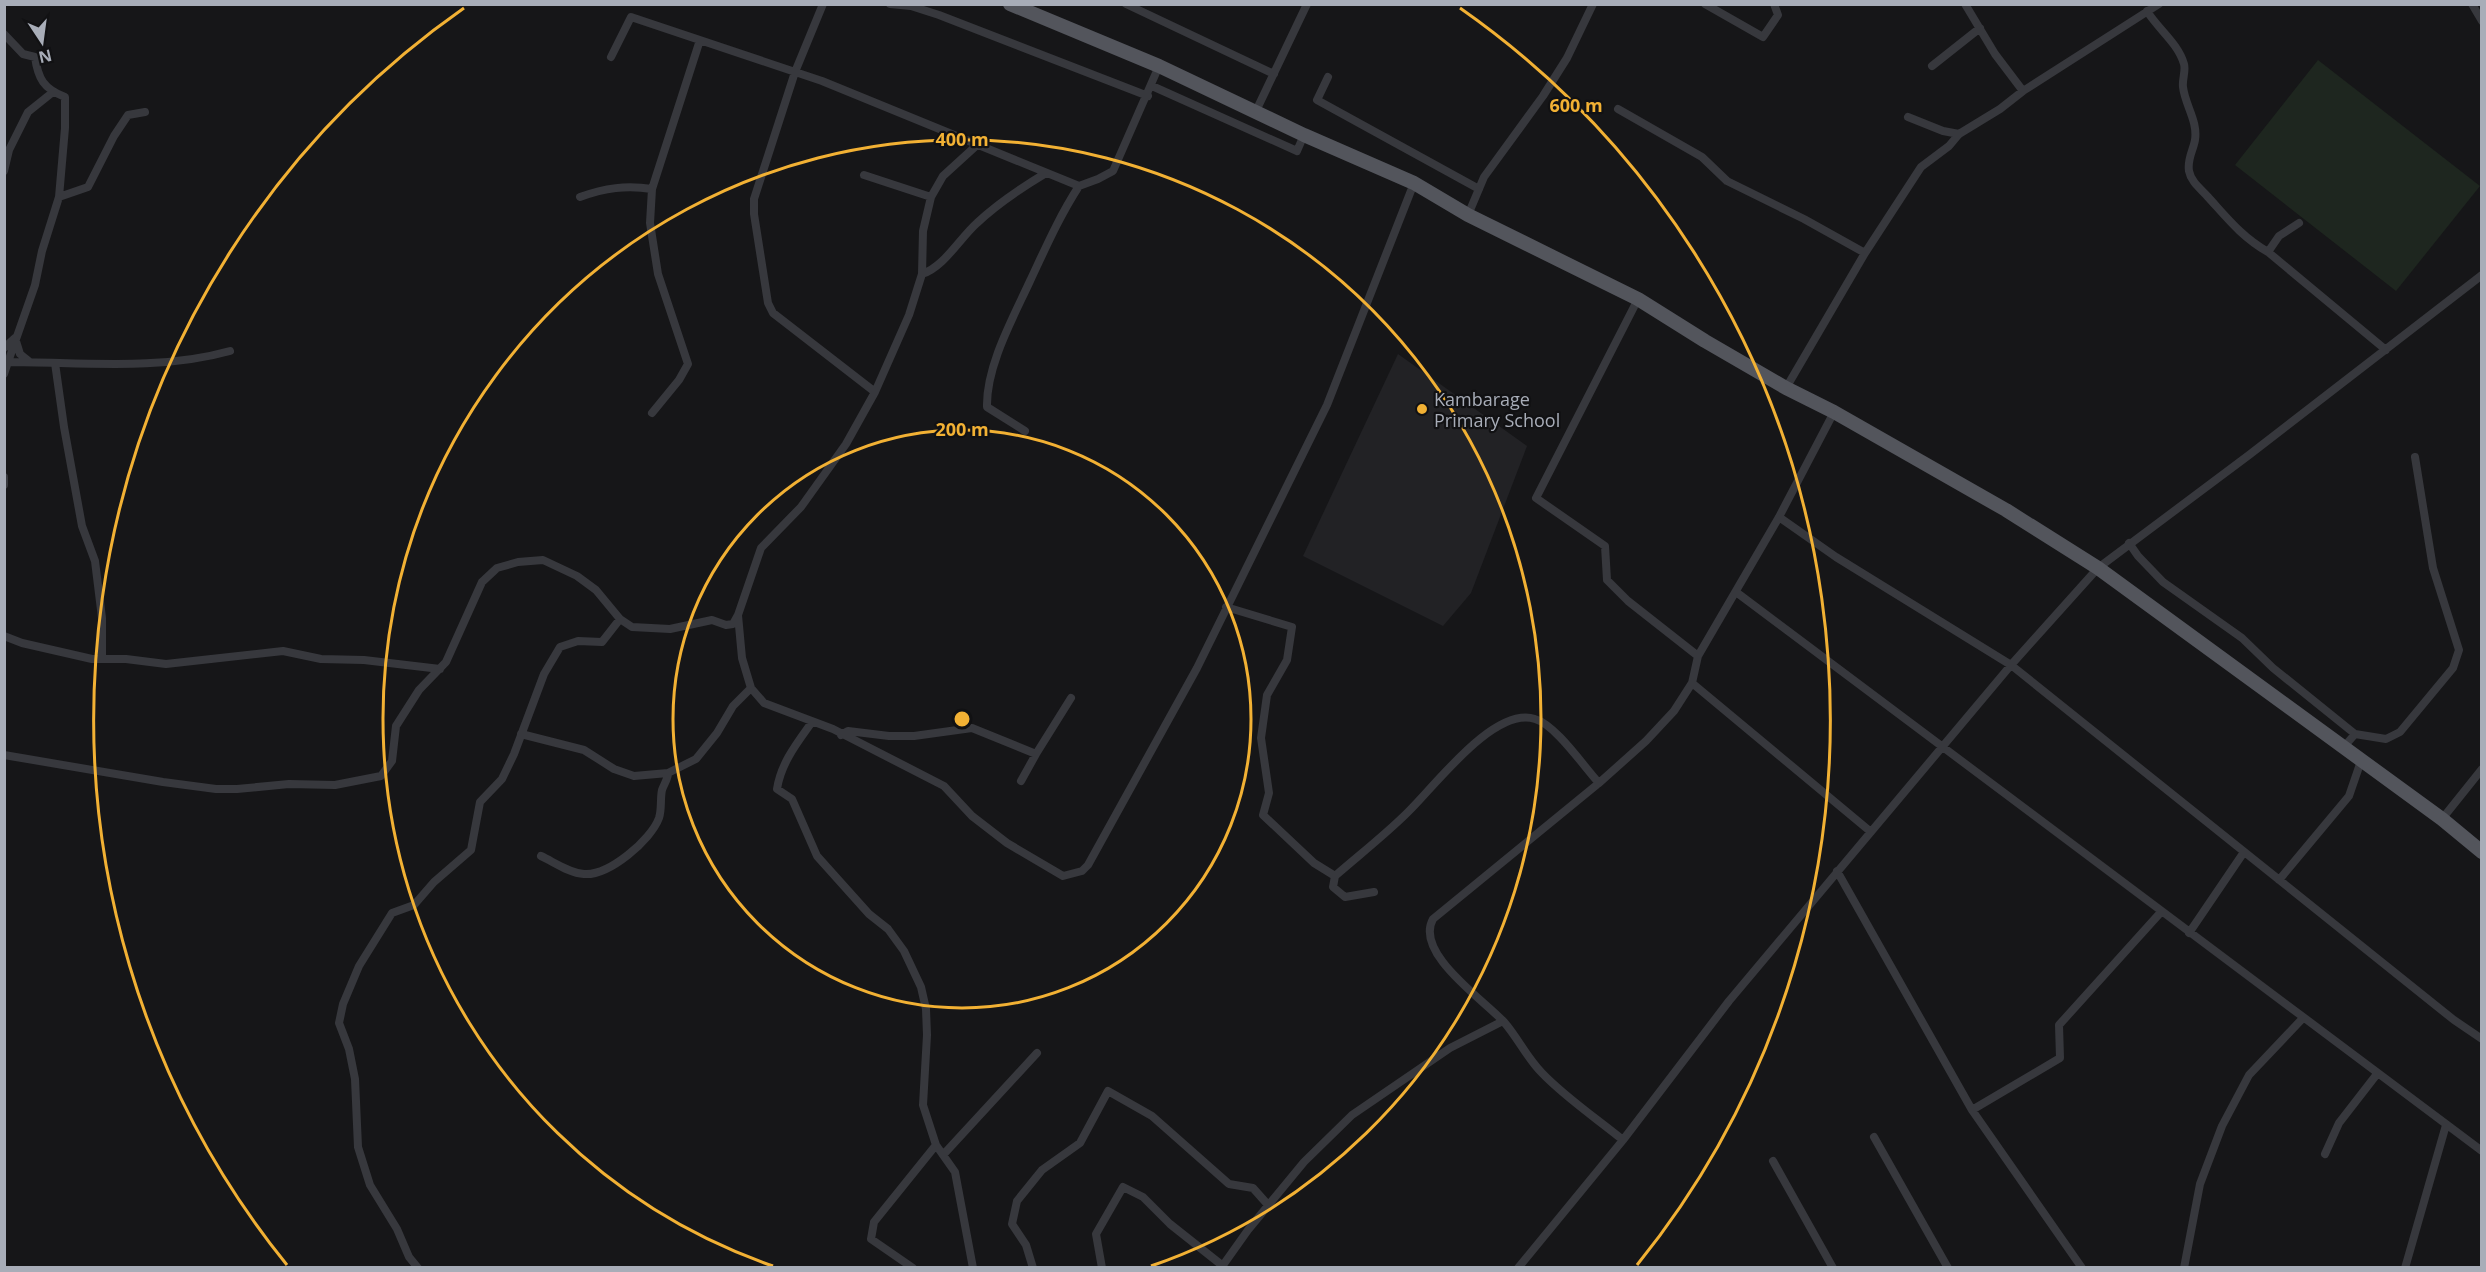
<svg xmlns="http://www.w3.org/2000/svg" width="2486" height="1272" font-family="'Open Sans',sans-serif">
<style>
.built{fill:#222225}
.green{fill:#1e261f}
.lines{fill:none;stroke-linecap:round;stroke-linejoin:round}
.minor{stroke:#37383d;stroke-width:8}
.primary{stroke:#53555c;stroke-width:14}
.ring{fill:none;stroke:#f2b134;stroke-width:3}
.poi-dot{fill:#f2b134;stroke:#111113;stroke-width:2}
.labels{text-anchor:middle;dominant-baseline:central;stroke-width:4.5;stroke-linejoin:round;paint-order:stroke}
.poi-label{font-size:18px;fill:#a8adb8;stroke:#111113;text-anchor:start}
.centre{fill:#f2b134;stroke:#111113;stroke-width:3}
.ring-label{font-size:18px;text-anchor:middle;font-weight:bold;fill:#f2b134;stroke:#111113;stroke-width:4.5;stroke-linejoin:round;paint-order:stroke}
</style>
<rect width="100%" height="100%" fill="#161618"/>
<path class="built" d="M1398 354 1527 446 1471 593 1443 626 1303 556Z"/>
<path class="green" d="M2318 60 2480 186 2396 291 2235 165Z"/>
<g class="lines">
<path class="minor" d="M823 4 795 72 754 199V214L768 303 773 313 875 392
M890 4 911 6 939 15 1148 96
M1126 4 1274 74
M1705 4 1763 37 1778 15 1774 4
M1965 4 1995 54 2023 91
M2472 4 2482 21
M2147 11C2158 29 2178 43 2184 64 2186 71 2182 79 2183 87 2185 105 2198 121 2195 140 2193 151 2187 159 2189 171 2191 182 2201 189 2208 197 2228 219 2242 237 2268 252
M4 34 23 54 35 57C38 79 44 89 65 97V128L59 197
M611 57 631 17 822 81 1079 186 1098 179 1113 171 1159 66
M1932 66 1980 28
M1328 77 1317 100 1479 189
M1152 86 1297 151 1304 135
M1618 109 1702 157 1727 181 1804 219 1865 253
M145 112 128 115 114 136 88 187 59 197 42 251 35 285 8 362C81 362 159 371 230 351
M1255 113 1307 4
M1908 117 1943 131 1959 134
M977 145 943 176 931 197 923 231 922 274 909 315 875 392 846 444 801 507 761 548 738 615 742 658 751 688 764 703 833 729 944 786 972 816 1007 843 1063 876 1082 871 1088 865 1197 668 1327 405 1414 183
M4 171 9 150 28 112 53 92
M864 175 931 197
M580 197C605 188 626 185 652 189
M1468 215 1484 177 1543 96 1567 58 1593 4
M2299 223 2279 236 2268 252 2386 350
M922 274C944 267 960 238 977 223 998 203 1021 188 1046 173
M1638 299 1536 498 1605 546 1607 580 1628 601 1698 656
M4 348 15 338 20 354 30 362
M55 363 64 427 82 526 95 561 102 618V659
M4 374 8 362
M1786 388 1865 253 1921 167 1949 146 1959 134 2000 109 2023 91 2159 4
M652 413 679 380 688 364 658 274 650 223 652 189 700 40
M1025 431 987 407C986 366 1013 318 1030 281 1046 247 1059 217 1079 186
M4 477V485
M1779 517 1836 557 2011 665 2454 1020 2482 1039
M2129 543 2138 556 2163 582 2242 638 2273 668 2355 734
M1736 592 2482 1151
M1226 607 1292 627 1287 660 1267 695 1261 738 1269 793 1263 815 1314 863 1335 876 1333 887 1345 897 1374 892
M4 636 22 643 92 659H126L166 664 283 651 321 659 364 660 440 669
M1692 683 1871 832
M812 722C797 743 781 763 777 789L792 799 817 856 869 914 888 929 904 951 921 987 926 1009 927 1035 923 1105 936 1145 955 1172 973 1268
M521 734 584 750 614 769 634 776 668 773 696 759 717 733 733 706 751 688
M841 735 848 731 889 736H914L972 728 1036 754 1071 698
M2343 748 2355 734 2386 739 2400 732 2453 668 2459 650 2433 568 2415 457
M4 755 163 782 216 789H237L289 784 335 785 381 776 392 761 396 726 419 690 446 662 482 582 497 568 518 562 543 560 577 576 596 590 620 619 632 627 670 629 712 620 726 625 733 624 738 615
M1021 781 1036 754
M2442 819 2482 769
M541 856C554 862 569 873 584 874 609 876 651 840 659 818 662 809 660 799 662 790 664 784 668 779 668 773
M1837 871 1972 1110 2082 1268
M1335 876C1359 855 1385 835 1408 812 1435 786 1494 706 1535 719 1556 725 1584 767 1599 783
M2279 880 2349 796 2361 761
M2189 933 2244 852
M1972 1110 2060 1058 2059 1025 2161 912
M1874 1137 1948 1268
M1623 1140C1596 1118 1566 1098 1542 1073 1527 1058 1518 1038 1504 1022 1484 1000 1414 953 1433 919L1599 783 1646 741 1674 711 1692 683 1698 656 1779 517 1834 412
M2325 1154 2339 1123 2377 1074
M943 1155 1037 1053
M1773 1161 1833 1268
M418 1268 409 1257 397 1229 370 1185 358 1147 355 1079 349 1049 339 1023 343 1004 359 966 392 913 414 905 434 882 471 850 480 802 502 779 514 754 544 674 560 647 578 641 602 642 620 619
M913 1268 871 1239 874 1222 936 1145
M1033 1268 1026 1245 1012 1224 1017 1201 1042 1170 1080 1143 1108 1091 1152 1116 1229 1184 1253 1188 1269 1206
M1102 1268 1096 1234 1123 1187 1143 1197 1170 1224 1223 1266
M1221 1268 1248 1230 1304 1162 1352 1115 1450 1048 1503 1021
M1518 1268 1623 1140 1729 1001 2011 665 2098 568 2249 455 2482 275
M2184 1268 2200 1184 2222 1126 2249 1075 2303 1018
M2405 1268 2446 1125"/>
<path class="primary" d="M1010 4 1159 66 1304 135 1414 183 1468 215 1638 299 1705 341 1786 388 1834 412 2006 510 2098 568 2442 819 2482 852"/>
</g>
<g class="ring">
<circle cx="962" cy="719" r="289"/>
<path d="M773 1266A579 579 0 1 1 1151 1266"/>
<path d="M287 1265A868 868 0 0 1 464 8M1460 8A868 868 0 0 1 1637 1265"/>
</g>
<circle class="poi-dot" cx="1422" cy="409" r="6"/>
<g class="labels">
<g class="poi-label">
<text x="1434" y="399">Kambarage<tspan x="1434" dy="21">Primary School</tspan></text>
</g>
</g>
<circle cx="962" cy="719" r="9" class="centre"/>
<g class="ring-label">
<text x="1576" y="112">600 m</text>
<text x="962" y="146">400 m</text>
<text x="962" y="436">200 m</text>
</g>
<rect width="2486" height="1272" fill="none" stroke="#a8adb8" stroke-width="12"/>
<g transform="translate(42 42) rotate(167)" stroke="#111113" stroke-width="4.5" paint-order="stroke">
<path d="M0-4.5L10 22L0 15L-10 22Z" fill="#a8adb8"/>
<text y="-9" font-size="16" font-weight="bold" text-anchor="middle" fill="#a8adb8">N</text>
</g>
</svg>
